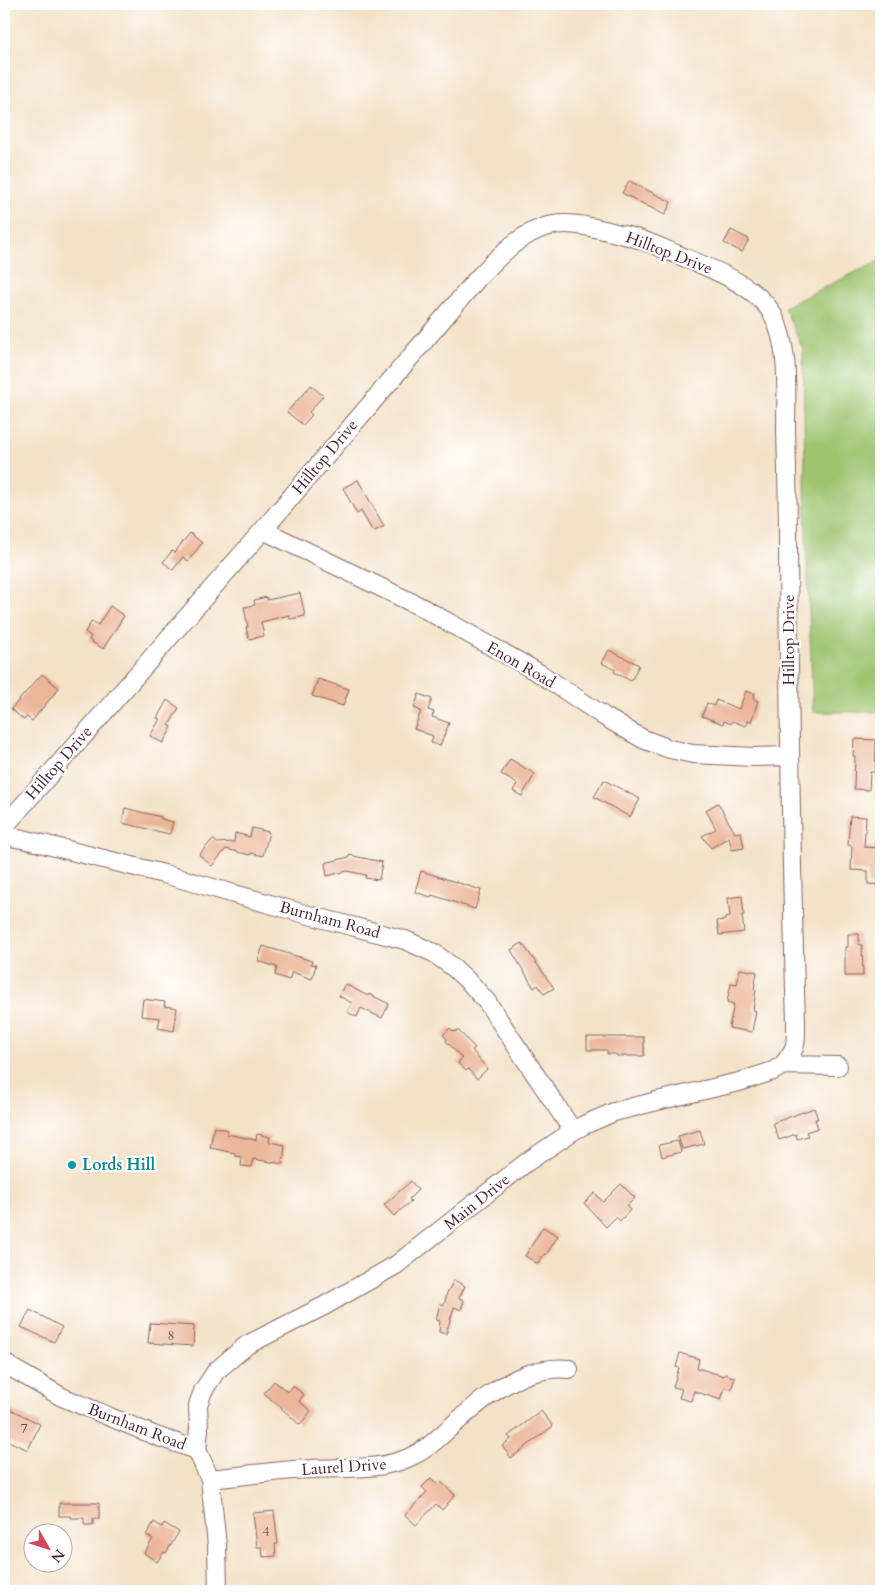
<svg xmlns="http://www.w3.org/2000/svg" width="885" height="1595" font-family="Cardo,serif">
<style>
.green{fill:#9ec46f;stroke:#74724d}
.building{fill:#ebb597}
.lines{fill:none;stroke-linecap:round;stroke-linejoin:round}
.minor-casing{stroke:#856362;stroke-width:20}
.minor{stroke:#fff;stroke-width:18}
.culture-dot{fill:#0f9aa8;stroke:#fff;stroke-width:2}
.labels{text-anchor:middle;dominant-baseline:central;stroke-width:4.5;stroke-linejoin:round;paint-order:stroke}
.number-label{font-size:14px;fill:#724446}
.street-label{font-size:16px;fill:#4a1f2b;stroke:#fff}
.culture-label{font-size:16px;font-weight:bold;fill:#0d838f;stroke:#fff;text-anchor:start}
</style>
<rect width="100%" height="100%" fill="#fff"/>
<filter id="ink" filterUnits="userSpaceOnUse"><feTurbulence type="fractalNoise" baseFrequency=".02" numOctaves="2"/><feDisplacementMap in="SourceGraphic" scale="10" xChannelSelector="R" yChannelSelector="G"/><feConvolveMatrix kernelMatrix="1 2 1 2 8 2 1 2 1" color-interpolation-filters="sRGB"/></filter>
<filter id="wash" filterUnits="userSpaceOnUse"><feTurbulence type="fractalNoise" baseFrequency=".0096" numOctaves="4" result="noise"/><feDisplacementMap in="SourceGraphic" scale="20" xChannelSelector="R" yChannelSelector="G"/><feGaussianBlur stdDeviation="1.12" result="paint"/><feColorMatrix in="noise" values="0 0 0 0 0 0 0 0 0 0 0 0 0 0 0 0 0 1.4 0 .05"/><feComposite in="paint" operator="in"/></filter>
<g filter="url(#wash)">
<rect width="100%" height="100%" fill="#f3e2c7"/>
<path class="green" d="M881 260V712H813L806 534 803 349 784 307Z"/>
<g id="blocks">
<path class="building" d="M629 181 671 202 665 215 622 193Z
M731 230 749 239 742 252 724 243Z
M311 385 323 396 309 412 312 415 303 425 287 412Z
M358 480 384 526 373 532 361 511 357 514 343 488Z
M190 533 202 543 188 561 183 557 173 570 163 562 172 551 174 553Z
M300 593 305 616 290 619 289 615 261 622 264 636 249 639 246 627H248L244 607 255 605 254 600 267 597V600Z
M110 606 124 616 103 649 89 640 91 636 85 632 92 621 98 625Z
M609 650 639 665 631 681 614 672 615 670 602 663Z
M42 674 59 688 32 721 27 717 24 720 11 709Z
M318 679 349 689 343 706 312 696Z
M746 691 755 694 753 699 758 701 751 722 748 721 746 726 732 721 731 724 724 721 723 724 702 716 707 703 714 706 716 700 739 709Z
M419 694 432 699 428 710 434 712 432 717 449 723 440 746 431 743 433 736 414 729 421 711 414 708Z
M167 700 179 708 169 725 172 727 163 743 150 736 160 719 157 718Z
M854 739 876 740 875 772H870L869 790 854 789 855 756H853Z
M510 759 535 774 522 796 513 791 517 784 501 774Z
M604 780 640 799 630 817 594 797Z
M718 803 735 833 741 832 744 848 732 850 729 837 711 848 702 836 716 829 706 810Z
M125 808 161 817V819L173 822 170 834 122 823Z
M850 816 866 817 864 847 881 848 879 869H881V885L868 884V871L851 870 852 846 848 845Z
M252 828 269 832 263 856 251 853 250 855 226 849 212 866 199 855 213 839 217 843 234 842 235 833 250 837Z
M349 855 382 862 379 880 365 878 366 875 347 871 327 876 325 863 349 857Z
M421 871 481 890 475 909 432 895 431 897 415 892Z
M742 896 744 915H742L744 932 719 935 717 921 725 920V918L730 917 728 898Z
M848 934H859V945H862L863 976H845V947H848Z
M522 943 554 988 544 994 538 985 534 988 511 950Z
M263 946 312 961 311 964 316 965 312 979 292 972 289 980 275 975 277 967 258 961Z
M740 969 757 972 754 989 756 990 753 1010 756 1011 752 1032 729 1028 734 1004 727 1002 731 983 737 984Z
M345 984 368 996 369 994 389 1004 382 1018 361 1008 357 1017 347 1012 352 1003 339 996Z
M143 999 165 1002 164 1006 177 1008 174 1031 158 1028 160 1018 141 1016Z
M450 1028 454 1032 458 1030 475 1048 472 1050 487 1069 477 1079 468 1069 466 1071 458 1063 462 1058 446 1041 447 1039 443 1035Z
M587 1037H644V1056H617L616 1054H607V1050H587Z
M814 1108 818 1119H815L818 1128 806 1132 808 1136 797 1139 796 1134 779 1140 773 1123Z
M214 1127 228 1130 227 1134 256 1140 257 1134 270 1137 269 1142 285 1145 283 1164 253 1159 252 1167 241 1166 242 1157 235 1156V1153L210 1148Z
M700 1130 704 1144 682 1149 678 1136Z
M678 1141 681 1152 662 1157 659 1145Z
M411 1181 418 1190 409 1199 411 1201 394 1216 384 1205Z
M621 1184 635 1198 627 1206 630 1210 620 1221 616 1217 606 1227 584 1203 595 1193 603 1202Z
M543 1227 558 1236 546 1255 544 1254 538 1264 525 1256Z
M454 1280 465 1286 459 1298 464 1300 461 1310 454 1307 446 1334 439 1332 440 1321 436 1320 440 1303 444 1305 447 1293Z
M30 1310 62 1327 54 1342 21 1327Z
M150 1323 194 1326 193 1346 148 1343Z
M680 1353 699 1359 697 1368 724 1376 725 1374 735 1378 731 1390 725 1388 721 1400 694 1391 691 1401 679 1398 682 1389 673 1387 679 1368 676 1367Z
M274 1381 288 1392 293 1386 304 1395 299 1401 311 1411 300 1425 264 1393Z
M4 1406 40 1424 28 1450 4 1439Z
M541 1411 553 1426 511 1458 502 1446 511 1439 508 1436Z
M431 1478 437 1484 440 1481 455 1495 442 1510 436 1504 416 1525 405 1515 427 1492 422 1487Z
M59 1503H99V1519H93V1525H84V1518H71V1516H59Z
M274 1511 278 1544H275L276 1556 263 1557 262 1547H257L253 1513Z
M154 1522 162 1527 164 1523 179 1532 166 1553 164 1552 157 1562 144 1553 153 1539 146 1535Z"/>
</g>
</g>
<g filter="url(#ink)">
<use href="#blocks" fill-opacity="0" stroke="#856362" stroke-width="1"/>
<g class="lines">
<g class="minor-casing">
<path id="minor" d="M263 530 421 607 539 673 605 717 643 739 670 749 693 754 754 757 789 756
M4 827 263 530 478 278C501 254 528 224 565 224 587 224 610 232 632 237 647 241 662 248 676 254 707 267 756 284 773 315 790 348 786 391 786 428 787 467 788 506 788 544 789 704 791 863 796 1023 796 1046 797 1047 783 1065
M4 836 23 839 164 874 305 914 405 940 434 953 454 968 471 984 487 1002 573 1131
M4 1362 10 1367 62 1397 156 1436 197 1450 210 1479 217 1545 218 1591
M197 1450 199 1429 198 1405 203 1391 216 1371 247 1345 324 1306 396 1265 527 1162 573 1131 584 1125 614 1112 657 1101 739 1082 773 1071 783 1065 838 1066
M210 1479C244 1476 278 1470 312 1469 344 1467 381 1471 410 1457 427 1450 439 1437 453 1425 476 1405 498 1385 528 1374 541 1370 555 1367 569 1369"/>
</g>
<use href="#minor" class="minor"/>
</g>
</g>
<circle class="culture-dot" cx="72" cy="1165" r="5"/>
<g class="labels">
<g class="number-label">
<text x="171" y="1335">8</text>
<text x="24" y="1428">7</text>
<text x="266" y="1531">4</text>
</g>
<g class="street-label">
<text transform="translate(669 253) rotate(21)">Hilltop Drive</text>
<text transform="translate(325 457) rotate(-50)">Hilltop Drive</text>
<text transform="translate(789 640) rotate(-90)">Hilltop Drive</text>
<text transform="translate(521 665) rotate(30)">Enon Road</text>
<text transform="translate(59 763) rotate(-49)">Hilltop Drive</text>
<text transform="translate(330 920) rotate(15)">Burnham Road</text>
<text transform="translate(477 1202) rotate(-39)">Main Drive</text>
<text transform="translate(137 1427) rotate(21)">Burnham Road</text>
<text transform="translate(344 1467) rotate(-4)">Laurel Drive</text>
</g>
<g class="culture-label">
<text x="82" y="1165">Lords Hill</text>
</g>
</g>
<rect width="885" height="1595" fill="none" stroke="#fff" stroke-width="20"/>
<g transform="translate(48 1548) rotate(129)"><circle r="24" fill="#ffffff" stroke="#b7a5aa"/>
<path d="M0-4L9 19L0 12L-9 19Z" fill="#d1495b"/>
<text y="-8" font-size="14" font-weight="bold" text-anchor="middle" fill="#4a1f2b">N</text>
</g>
</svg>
